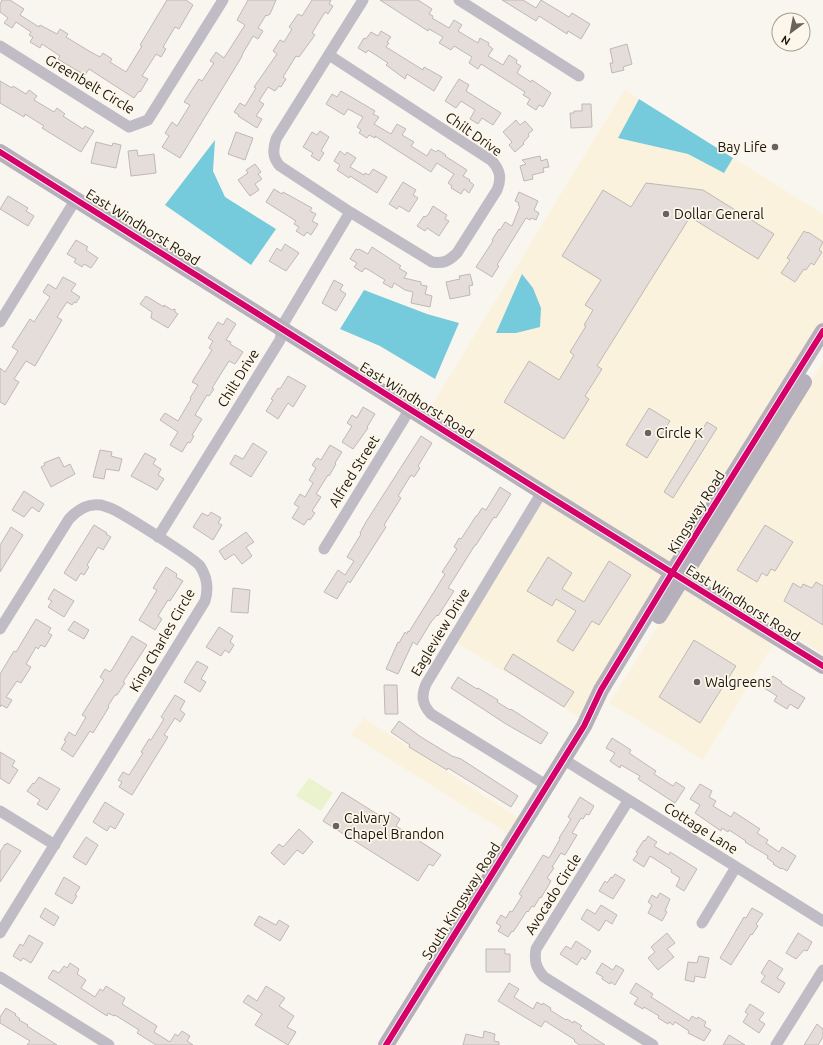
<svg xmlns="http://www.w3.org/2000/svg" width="823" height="1045" font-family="Ubuntu,sans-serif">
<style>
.built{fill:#fbf2de}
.green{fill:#ebf3ce}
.water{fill:#75cadc}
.building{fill:#e5ddd9;stroke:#c0b8b4}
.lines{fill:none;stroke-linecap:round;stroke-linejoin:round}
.street{stroke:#c0bcc6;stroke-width:11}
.secondary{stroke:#b5b0bc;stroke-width:16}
.cycleway-casing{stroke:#fdf7eb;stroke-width:8}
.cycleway{stroke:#d6006c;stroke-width:6}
.poi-dot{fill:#69645b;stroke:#fdf7eb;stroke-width:1.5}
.labels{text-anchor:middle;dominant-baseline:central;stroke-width:3.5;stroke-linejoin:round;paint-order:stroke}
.street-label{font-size:14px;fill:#1b150b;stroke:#fdf7eb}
.poi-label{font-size:14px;fill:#1b150b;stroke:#fdf7eb;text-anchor:start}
</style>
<rect width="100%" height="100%" fill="#f9f6ef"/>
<path class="built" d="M625 89 627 91 639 99 618 138 688 154 724 173 733 158 823 214V321L671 565 427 413Z
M823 362V654L783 629 781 633 690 577Z
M544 500 664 575 581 718 457 643Z
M683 587 774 643 703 760 609 703Z
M364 718 520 819 420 980 417 978 421 975 506 834 504 831 351 735Z"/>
<path class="green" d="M309 778 333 793 321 811 296 796Z"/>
<path class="water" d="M639 99 733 158 724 173 688 154 618 138Z
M215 140 213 171 225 197 276 229 251 265 165 205Z
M522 274 533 288 541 308 540 327 516 333H496Z
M364 290 427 314 459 323 435 379 380 346 340 329Z"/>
<path class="building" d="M2 0H10L24 9 20 15 39 27 40 25 57 34 60 29 68 34 66 37 89 51 100 57 103 53 112 59 110 62 126 72 142 46 140 45 167 0H186L193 5 179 29 175 27 163 47 166 49 161 57 156 54 142 76 148 79 140 92 139 91 134 98 89 69 85 75 66 64 58 59 60 56 42 44 40 48 30 42 33 37 29 35 31 32 16 22 12 28 4 23 8 18 0 12V4Z
M248 0H276L270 14 267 16 266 15 258 28 263 31 258 39 253 36 243 53 241 58 180 158 162 147 169 136 165 133 172 122 177 126 190 105 184 102 199 79 202 81 214 63 210 61 216 52 224 58 245 25 237 20Z
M312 0H331L329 4 333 6 328 14 325 12 312 33 315 35 299 57 296 56 283 77 286 79 281 87 279 86 275 91 268 87 259 101 264 104 256 116 262 119 257 128 238 116 239 115 234 112 240 103 245 106 256 88 254 87 277 54 273 51 280 40 284 42 292 29 289 27 298 14 302 16Z
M380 0H418L432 9 429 14 433 16 432 18 449 28 454 20 462 25 458 31 478 43 480 38 489 43 488 45 493 49 488 56 503 65 509 55 517 60 516 63 521 66 517 73 531 82 532 80 551 93 543 107 539 105 536 110 527 104 530 99 523 95 525 92 481 64 478 69 469 63 472 57 454 46 451 50 439 43 443 37 429 29 428 31Z
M502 0H523L536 8 541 0 569 17 572 13 590 24 581 39 568 31 567 34 539 16 536 21Z
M381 31 391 37 387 42 389 43 386 47 423 70 424 67 442 77 434 91 407 74 405 79 386 65 388 63 368 50 366 53 358 48 364 38 366 39 371 32 378 36Z
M627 44 632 64 623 67 624 70 612 73 610 63H613L610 49Z
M459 79 469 85 466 91 501 113 493 125 482 118 478 124 470 119 475 110 461 101 456 108 445 101Z
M0 81 12 88 13 86 26 94 29 90 37 96 34 100 54 112 57 108 65 114 63 116 83 129 85 126 94 131 81 152 42 128 44 126 25 114 24 117 0 103Z
M341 91 375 111 373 114 379 117 374 124 391 134 397 124 406 129 402 135 414 142 411 146 427 156 431 149 436 152 438 150 446 155 445 156 467 170 463 176 470 180 469 181 474 185 469 193 464 189 461 194 451 188 452 186 448 183 454 174 437 163 431 172 375 136V138L369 135 367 138 359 133 361 130 357 127 363 117 348 109 344 115 326 104 332 94 337 97Z
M582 104H591L592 127 571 128 570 113H574V111H582Z
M516 120 520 125 525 121 533 130 528 134 529 136 523 143 524 144 515 152 509 145 512 142 503 132Z
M320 131 329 137 321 151 324 153 319 161 311 156 313 153 303 147 312 132 317 135Z
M236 132 253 138 245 160 228 154Z
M96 142 112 146 113 143 121 145 116 168 91 163Z
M137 150 138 156 154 154 156 173 131 176 128 151Z
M340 151 345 155 347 152 356 158 350 167 364 175 365 173 369 175 373 169 387 177 377 193 350 176 349 178 337 170 340 165 334 161Z
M540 156 541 161 547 159 549 167 543 168 544 172 532 175 533 179 524 181 520 166 526 164 522 160Z
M255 164 261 172 258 174 262 179 255 184 259 190 250 196 238 180 248 173 246 170Z
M403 182 416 190 413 195 418 198 409 212 399 206 397 209 389 204Z
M646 183 703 190 774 234 758 259 690 217 597 366 602 369 585 396 589 399 564 439 504 402 529 361 559 380 574 355 570 352 586 326 584 325 593 310 585 305 601 280 562 256 603 190 631 207Z
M274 189 282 194 283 192 312 208 310 211 316 214 312 221 318 224 311 235 307 232 304 236 296 231 299 227 294 224 296 221 266 202Z
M519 192 538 201 534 210 539 213 536 220 531 218 530 220 526 218 502 257 497 265 499 266 492 277 476 267 493 241 492 240 499 229 500 230 505 222 512 226 520 206 518 205 519 203 515 201Z
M8 196 28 208 26 211 34 216 28 226 0 209Z
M433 206 447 215 445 219 449 221 439 236 427 228 425 231 417 226 424 216 425 217 428 215Z
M804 231 807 233 808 232 823 242 819 250 822 252 814 265 811 263 806 270 804 269 795 282 781 273 790 260 787 258Z
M76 240 88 247 86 250 98 258 91 268 84 264 82 267 74 262 76 259 67 254Z
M285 244 299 253 286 271 269 261 277 248 281 251Z
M372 247 401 266 399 268 407 273 404 278 421 282V285L427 286 425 294 432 296 430 307 411 303 413 292 405 290 394 283 392 288 383 283 385 280 369 270 365 268 362 272 354 267 357 263 350 259 356 249 358 250 359 249 368 254Z
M470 274 473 285 469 286 470 295 450 299 446 282 460 279 459 276Z
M63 277 76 284 71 291 80 297 76 303 74 302 72 305 67 302 57 317 62 320 35 366 26 361 14 379 19 382 5 405 0 402V368L5 372 18 351 12 347 30 319 34 322 50 297 43 292 48 284 56 289Z
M334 280 343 285 340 290 346 294 336 311 322 303Z
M146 296 164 307V305L172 310 175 309V312L178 314 168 328 151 318 152 312 140 304Z
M227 318 236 324 226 340 231 342 230 344 243 352 235 364 229 361 212 388 214 389 209 396 207 395 195 415 202 419 192 435 194 436 190 443 188 442 182 452 170 445 178 432 160 420 165 413 178 421 191 399 190 398 198 385 192 382 212 350 209 348 213 341 208 338 218 322 223 325Z
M288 376 306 386 293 407 288 403 278 419 266 411 273 400 271 399 278 388 280 389Z
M363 407 375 414 367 427 368 428 353 449 342 442 352 426 347 423 352 415 357 418Z
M649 408 670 421 647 458 626 445Z
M707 422 717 428 673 498 664 492Z
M421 436 432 443 418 466 420 468 414 477 411 475 398 496 401 498 384 525 386 527 350 583 348 581 337 599 324 592 338 570 345 575 354 561 347 557 361 534 360 533 366 522Z
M253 443 267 452 251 477 230 464 235 455 243 459Z
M330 445 342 452 335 463 336 464 329 476 328 475 316 494 321 497 312 511 315 513 310 520 308 519 304 525 292 518 299 507 294 504 300 494 305 497 313 483 309 480 316 468 312 465 317 458 321 460Z
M100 450 112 452 111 456 122 459 119 471 106 469 104 479 93 477Z
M145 453 156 459 153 464 161 469 158 475 164 479 157 490 131 476Z
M59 457 64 467 70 464 75 474 51 487 41 467 45 465 44 463Z
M500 487 511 494 496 518 494 517 476 545H475L448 588 454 591 438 616 437 615 431 622 417 645 413 642 398 674 386 669 398 642 399 643 405 632 407 634 408 631 409 632 445 574 442 572 457 549 454 547 459 538 461 539 476 516H477L482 508 486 510Z
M24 491 44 504 39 512 32 507 24 517 12 510Z
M211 512 221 518 218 523 222 525 213 540 193 527 202 513 208 516Z
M94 525 107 533 106 534 111 537 103 550 98 547 87 565 89 567 84 575 81 573 76 581 64 573Z
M765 525 793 542 775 571 771 569 767 576 762 573 757 582 737 570Z
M11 527 23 535 0 572V545Z
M246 532 254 542 246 547 252 556 242 564 234 554 225 560 219 551Z
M548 557 572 573 562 589 584 602 609 561 631 575 599 625 592 621 573 651 557 641 576 611 556 599 552 606 527 591Z
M166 567 177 574 176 577 183 581 170 601 168 600 158 616 162 619 155 630 139 620 156 592 157 590 153 588Z
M816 582 823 586V625L784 601 793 583 801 588 803 584 812 588Z
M233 588 250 590 248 613 231 612Z
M54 589 74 601 64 617 48 607 52 601 48 599Z
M36 619 51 628 48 633 52 635 45 647 41 645 38 649 36 647 26 664 31 667 21 683 17 681 6 697 12 700 7 708 1 705 0 707V674L14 651 16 652Z
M74 621 89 630 84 639 68 630Z
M219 627 233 636 230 642 234 645 229 653 225 650 221 656 206 647Z
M132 636 147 645 123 682 125 683 117 695H115L108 706 109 707 93 733 90 731 73 757 61 749 66 741 64 740 69 732 75 736 86 717 82 715 104 680 100 677 105 669 110 672 113 668Z
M694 640 736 666 700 723 659 697Z
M513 654 574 692 564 707 504 669Z
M197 661 208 667 201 679 206 682 200 692 184 682Z
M773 676 782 682 781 683 805 698 798 709 790 704 787 709 774 701 777 696 761 686 765 678 769 681Z
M458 677 477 689 478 688 498 700 497 702 510 710 511 709 548 733 541 744 506 724 451 688Z
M384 685H397L398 714H385Z
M175 695 185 701 180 710 185 714 180 722 175 718 164 735 168 737 132 795 119 787 122 782 118 780 123 772 129 775 143 753 141 752 149 739 151 740 164 719 161 717Z
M399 721 421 737 452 756 461 759 518 796 511 807 448 768 447 770 409 747 410 745 391 732Z
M612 738 631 750 629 753 656 771 654 774 673 786 676 782 685 788 675 803 638 779 640 776 621 765 620 768 610 761 615 753 606 748Z
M0 752 15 761 12 766 18 770 9 784 0 778Z
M39 777 60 789 47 810 37 804 40 800 27 791 33 783 34 784Z
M700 784 712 791 709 797 716 801 713 806 731 817 734 812 760 829 757 833 768 840 766 843 779 852 782 847 796 856 787 871 782 868 781 869 773 864 774 863 767 858 768 856 745 842 746 841 729 830 728 832 722 828 721 831 695 813 700 805 690 799Z
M342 792 385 819 390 812 400 819 396 826 441 855 433 866 429 864 418 881 323 821Z
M580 797 594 806 589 815 586 814 583 819 581 818 572 833 577 835 565 855 561 853 552 867 554 868 547 878 551 881 541 898 540 897 534 907 532 906 528 912 527 911 513 932 512 931 508 937 498 931 501 926 496 923 501 915 506 918 510 911 512 912 522 896 519 894 543 855 549 858 560 839 559 838 571 819 568 817Z
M105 802 124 814 115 829 110 826 107 831 93 822Z
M299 829 313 842 303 854 297 850 284 865 271 853 279 844 283 847Z
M648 836 657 842 654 846 669 855 670 852 697 869 684 891 676 886 680 878 671 872 672 870 650 856 644 867 633 860 638 853 636 852 644 840 645 841Z
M86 837 98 845 86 865 73 857Z
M7 843 21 851 0 882V852L5 844 6 845Z
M615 874 625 880 613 899 599 891 605 881 607 883 611 877 612 878Z
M64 877 80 887 75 895 77 896 72 904 55 894Z
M660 893 670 899 665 911 667 912 662 921 648 913 652 905 648 902 652 895 657 898Z
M601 905 617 915 612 924 606 920 599 931 581 919 587 909 595 914Z
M45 908 59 917 54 926 40 917Z
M752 908 763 914 756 924 758 926 752 935 751 934 731 965 720 958 744 917 746 918Z
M259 916 276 925 279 920 289 926 280 941 254 925Z
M667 933 675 943 667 949 674 957 658 970 648 958 655 952 651 947Z
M798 933 812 942 807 951 804 950 796 959 786 953Z
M29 935 43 943 31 963 23 958 21 961 13 956 20 944 23 946Z
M576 941 591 951 585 960 582 957 577 965 560 954 566 946 571 949Z
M486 949H505V954H510V972H486Z
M699 956 709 958 705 978 695 976 694 982 685 980 688 962 697 963Z
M769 960 783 969 777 978 785 983 779 993 761 982 765 976 761 973Z
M70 963 79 969 77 974 86 980 81 988 95 997 100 989 103 991 106 986 125 998 122 1004 157 1026 154 1032 170 1042 175 1034 178 1036 182 1031 190 1036 187 1041 193 1045H156L137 1033 139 1030 115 1015 114 1016 108 1013 107 1016 48 978 53 970 59 973 64 966 67 968Z
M602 963 613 970 616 965 624 970 615 985 611 982 610 984 602 979 603 977 596 973Z
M509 983 519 989 514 997 533 1009 537 1002 542 1005 543 1003 551 1008 550 1010 566 1020 567 1019 573 1023 574 1021 582 1026 580 1028 582 1030 605 1045H579L574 1041 575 1040 545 1021 541 1027 498 1001Z
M636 983 653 994 651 997 689 1021 692 1016 697 1019 698 1017 706 1022 704 1026 711 1030 704 1041 688 1033 689 1031 675 1022 673 1025 669 1022 668 1024 658 1018 659 1016 644 1007 643 1009 634 1004 638 998 630 993Z
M266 986 285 998 279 1006 294 1016 287 1027 296 1032 288 1045 255 1025 262 1014 243 1002 248 995 257 1001Z
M750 1004 764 1013 759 1020 765 1024 759 1033 743 1022 748 1014 745 1012Z
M6 1008 16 1014 15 1015 20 1019 19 1020 28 1025 27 1026 57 1045H27L30 1041 0 1023V1017Z
M817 1024 823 1029V1037L818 1045H804Z
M484 1031 495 1034 494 1041 499 1042V1045H463L466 1034 483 1038Z
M729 1035 745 1045H723Z"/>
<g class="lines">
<path class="street" d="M459 0 579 76
M0 46 129 127 148 120 223 0
M329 55 492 161C500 170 502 178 497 190L457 253C449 261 443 264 432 262L350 212 280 166C272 157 273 150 276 139L363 0
M0 322 76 199
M542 492 426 684C421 696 422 704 431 714L546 785
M158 537 280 340 282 329 285 321 350 212
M324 549 410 409
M0 629 69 519C77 510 88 503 101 505 104 506 107 507 110 508 121 512 195 559 200 566 207 577 209 588 205 601L0 933
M563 759 823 921
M628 801 536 949C534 961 536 968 544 977L653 1045
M0 811 55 845
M702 923 736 867
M0 977 109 1045
M776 1045 823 970"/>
<path class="secondary" d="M0 152 542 492 823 666
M659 616 804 382
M386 1045 584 726 601 690 672 573 823 331"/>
<g class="cycleway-casing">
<path id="cycleway" d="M0 152 542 492 823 666
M386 1045 584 726 601 690 672 573 823 331"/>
</g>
<use href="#cycleway" class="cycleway"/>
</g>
<g class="poi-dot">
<circle cx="775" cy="147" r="4"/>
<circle cx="666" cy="214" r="4"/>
<circle cx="648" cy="433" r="4"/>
<circle cx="697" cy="682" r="4"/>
<circle cx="336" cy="826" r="4"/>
</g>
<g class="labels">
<g class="street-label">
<text transform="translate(90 84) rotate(31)">Greenbelt Circle</text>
<text transform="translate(474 134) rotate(35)">Chilt Drive</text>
<text transform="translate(143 227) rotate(32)">East Windhorst Road</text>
<text transform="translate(238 378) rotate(-58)">Chilt Drive</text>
<text transform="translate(417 400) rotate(32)">East Windhorst Road</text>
<text transform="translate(354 471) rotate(-58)">Alfred Street</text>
<text transform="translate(696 512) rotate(-58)">Kingsway Road</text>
<text transform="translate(743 603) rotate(32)">East Windhorst Road</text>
<text transform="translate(440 632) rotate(-59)">Eagleview Drive</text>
<text transform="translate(162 640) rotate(-60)">King Charles Circle</text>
<text transform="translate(701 828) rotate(32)">Cottage Lane</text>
<text transform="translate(553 894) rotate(-58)">Avocado Circle</text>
<text transform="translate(461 901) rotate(-58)">South Kingsway Road</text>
</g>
<g class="poi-label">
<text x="767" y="147" text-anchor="end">Bay Life</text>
<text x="674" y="214">Dollar General</text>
<text x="656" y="433">Circle K</text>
<text x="705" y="682">Walgreens</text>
<text x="344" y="818">Calvary<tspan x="344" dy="16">Chapel Brandon</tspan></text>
</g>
</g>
<g transform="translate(791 32) rotate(212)"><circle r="19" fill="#fdf7eb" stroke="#a39d91"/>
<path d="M0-3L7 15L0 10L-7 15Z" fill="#69645b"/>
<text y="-6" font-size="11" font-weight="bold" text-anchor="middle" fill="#1b150b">N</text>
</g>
</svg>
